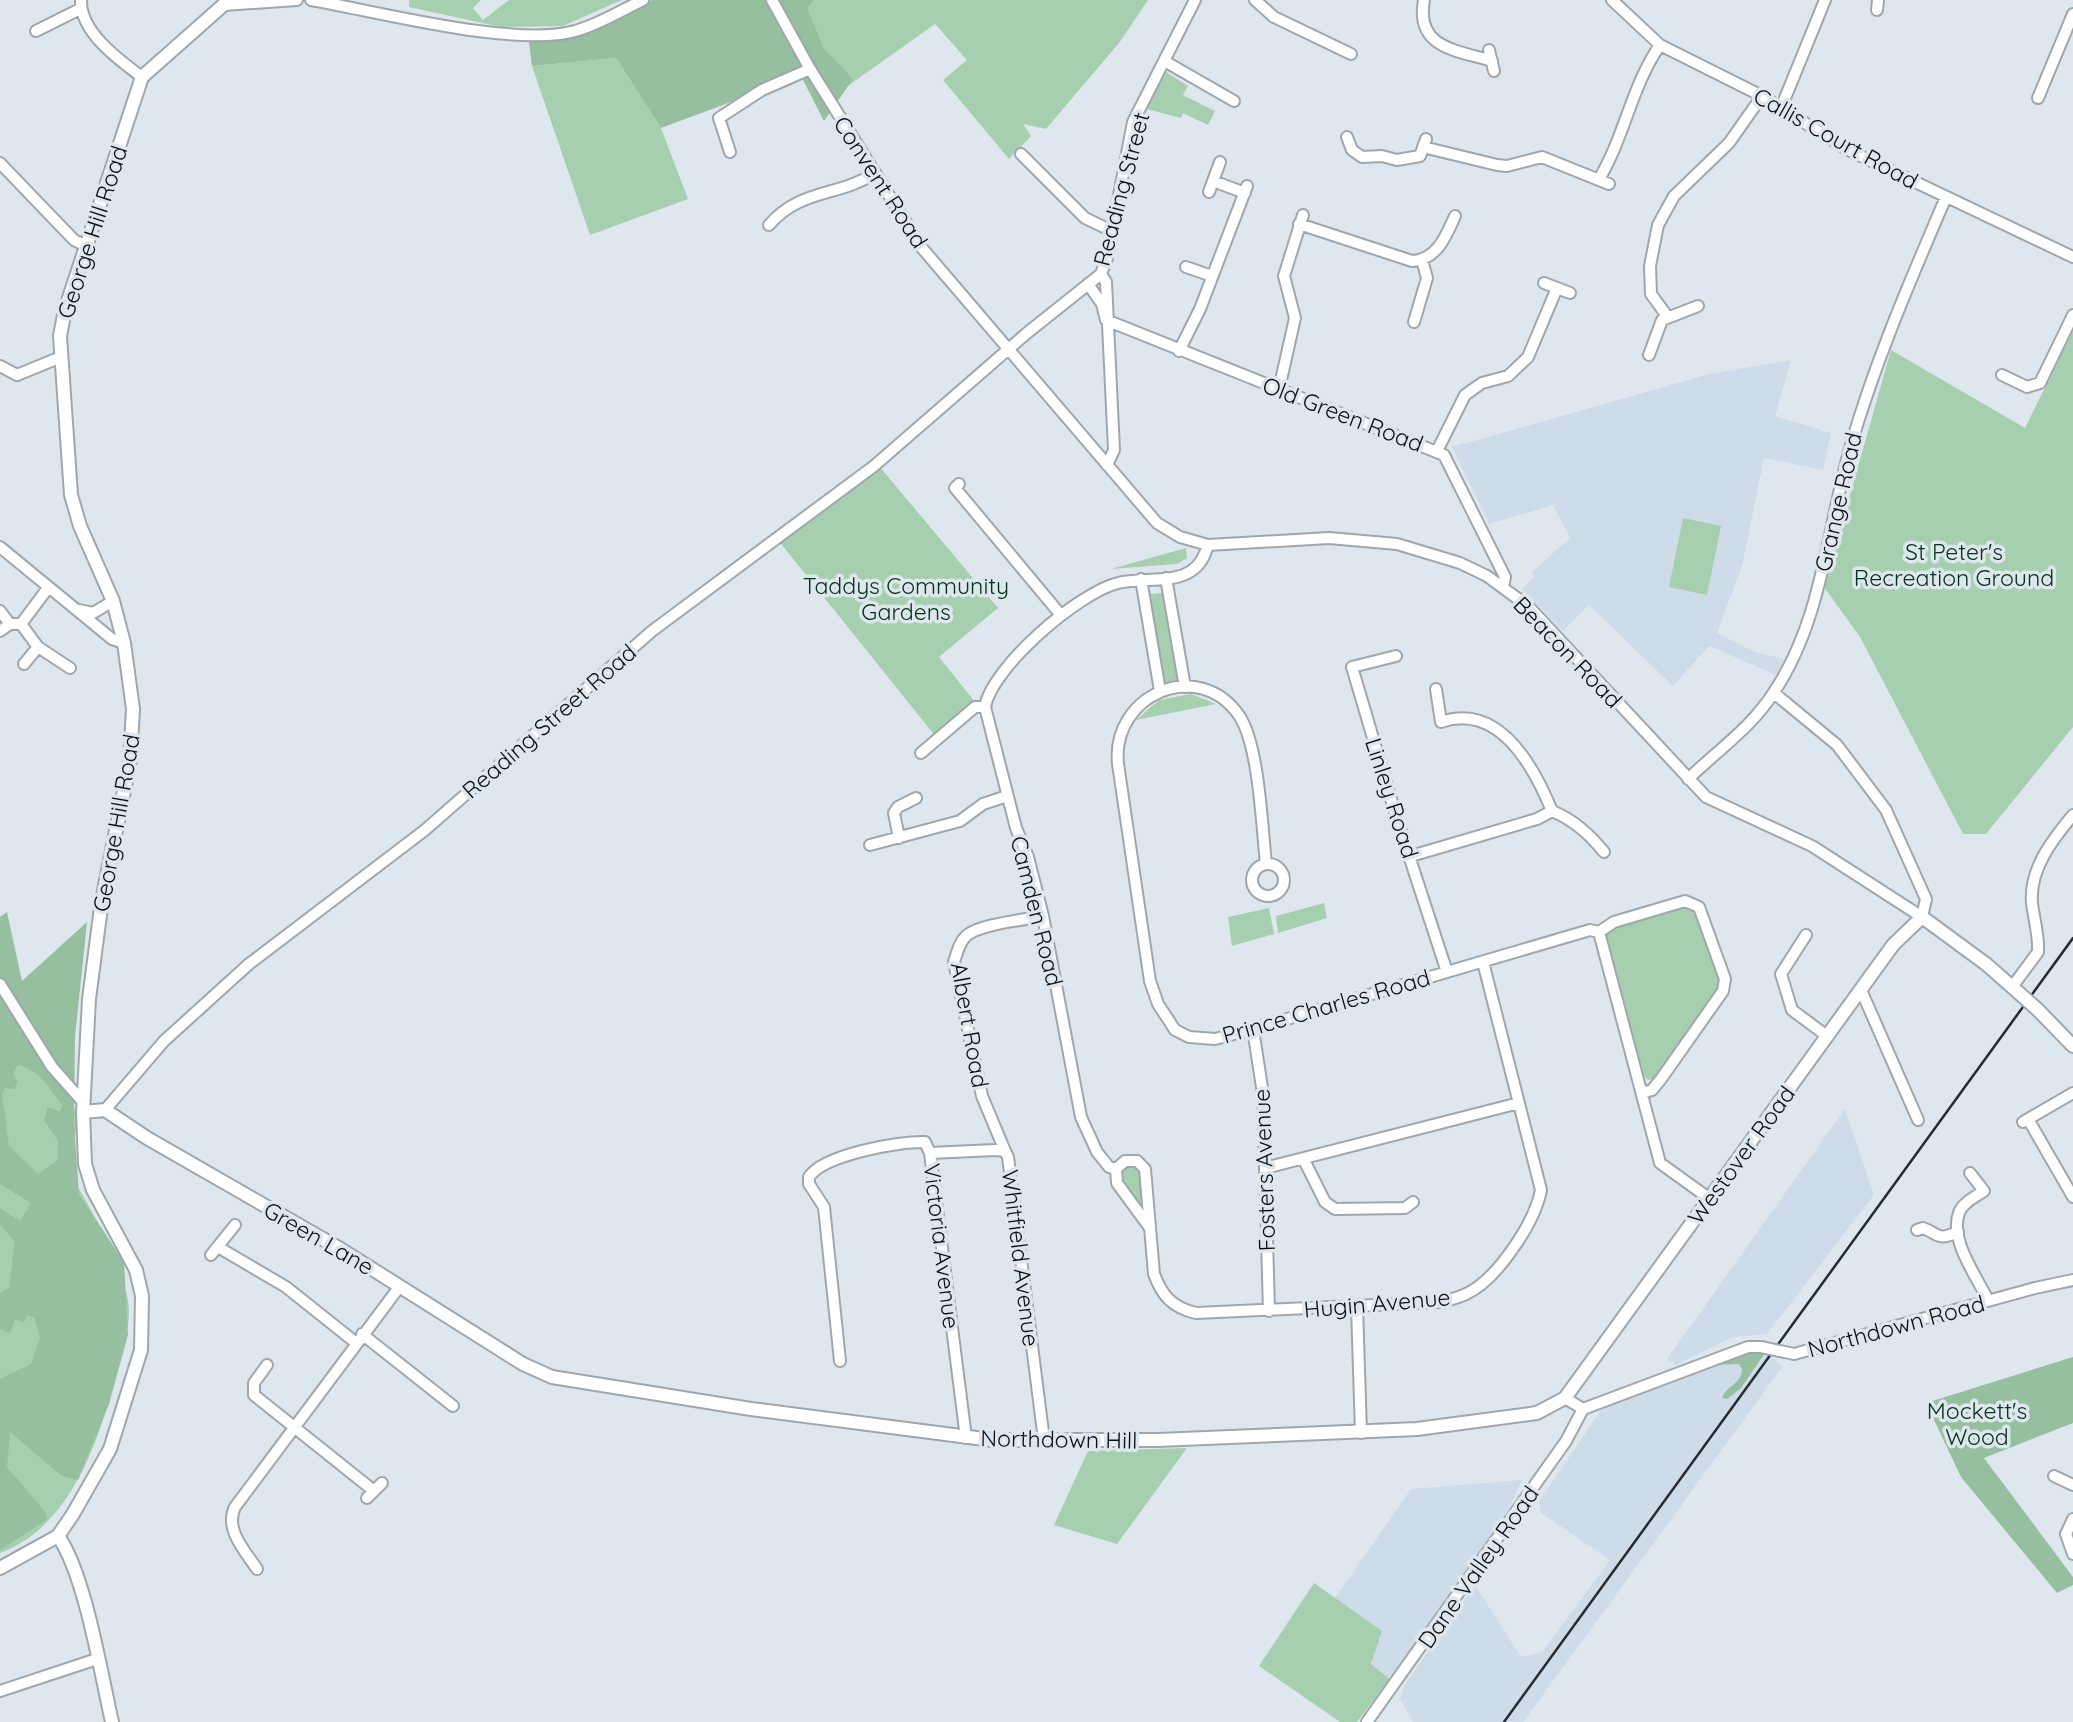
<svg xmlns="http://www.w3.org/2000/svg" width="2073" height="1722" font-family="Quicksand,sans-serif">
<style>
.built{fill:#cddce8}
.green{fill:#a6cfaf}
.forest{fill:#95bf9f;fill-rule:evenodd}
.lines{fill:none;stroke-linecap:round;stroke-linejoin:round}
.minor-casing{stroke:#9fa7ad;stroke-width:14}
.major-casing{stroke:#9fa7ad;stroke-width:16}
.minor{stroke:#fff;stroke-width:10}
.major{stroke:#fff;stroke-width:12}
.rail{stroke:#272a2e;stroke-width:2.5}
.minor-bridge-casing{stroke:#9fa7ad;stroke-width:14;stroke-linecap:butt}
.major-bridge-casing{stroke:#9fa7ad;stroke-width:16;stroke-linecap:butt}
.minor-bridge{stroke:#fff;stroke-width:10}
.major-bridge{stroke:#fff;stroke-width:12}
.labels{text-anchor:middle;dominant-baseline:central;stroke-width:7;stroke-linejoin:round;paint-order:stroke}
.street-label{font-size:23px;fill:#0d0f12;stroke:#dfe7ee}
.park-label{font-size:23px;fill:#013416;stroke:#dfe7ee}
</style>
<rect width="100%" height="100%" fill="#dfe7ee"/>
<path class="built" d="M1791 360 1775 416 1831 433 1823 470 1764 458 1742 566 1717 633 1755 652 1784 659 1776 675 1709 646 1673 686 1589 605 1563 631 1522 589 1534 577 1531 573 1570 538 1553 505 1489 524 1452 447 1710 374Z
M1845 1109 1874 1195 1767 1334 1733 1337 1676 1365 1667 1359Z
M1765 1353 1783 1366 1523 1722H1413L1400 1699 1404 1686 1475 1585 1521 1657 1542 1652 1610 1560 1541 1513 1539 1501 1602 1409 1719 1362Z
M1522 1480 1511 1504 1473 1562 1390 1679 1371 1664 1335 1598 1411 1489Z"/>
<path class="green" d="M409 0H481L473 8 483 20 509 0H622L563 26 501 27 409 7Z
M799 0H1148L1119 43 1046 129 1023 124 1031 136 1009 159 943 80 967 60 935 24 835 95Z
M616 58 661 128 688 199 590 235 532 66Z
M1166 72 1188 86 1183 95 1215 111 1208 125 1183 113 1181 118 1147 109Z
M2073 331V727L1986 834H1963L1860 637 1824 587 1891 350 2025 428Z
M879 466 998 608 939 657 975 702 936 737 778 540Z
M1683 518 1721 526 1707 595 1669 587Z
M1186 548 1187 558 1177 564 1111 569Z
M1162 593 1178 677 1176 682 1169 685 1163 680 1147 594Z
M1191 694 1216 704 1136 720 1159 700Z
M1324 903 1327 918 1278 933 1276 916Z
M1682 905 1697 913 1721 986 1656 1078 1648 1080 1639 1071 1605 933 1607 929Z
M1269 908 1274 934 1232 946 1228 917Z
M29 1039C48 1065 81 1096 76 1130 75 1143 67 1160 69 1172 70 1179 79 1188 82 1194 100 1226 119 1260 127 1296 133 1318 124 1342 119 1363 102 1432 74 1526 0 1553V1082Z
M1127 1164 1141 1167 1144 1210 1119 1179 1120 1172Z
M1187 1448 1117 1544 1054 1525 1088 1451Z
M1314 1583 1382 1631 1371 1664 1390 1679 1357 1722H1340L1259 1666Z"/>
<path class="forest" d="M652 0H814L807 8 824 49 853 79 824 121 801 76 661 128 616 58 532 66 529 42 580 34Z
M7 912 22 981 87 922 75 1037 74 1123 79 1194 124 1262 128 1335 109 1404 78 1480 62 1476 10 1432 7 1467 43 1509 48 1519 0 1550V1379L31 1364 40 1338 34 1317 27 1315 24 1322 15 1320 10 1333 0 1329V1293L9 1288 15 1242 0 1224V1208L20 1221 31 1203 0 1184V917ZM18 1065C38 1069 50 1089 62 1105L60 1112 48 1107 44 1120 58 1141V1160L38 1174 9 1146 2 1094 5 1088 14 1089 18 1082 13 1074Z
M1754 1352 1765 1353 1741 1388 1727 1399 1722 1398C1727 1385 1742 1384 1742 1369L1739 1364 1713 1365Z
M2073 1357V1423L1984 1458 2073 1577V1585L2057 1593 1961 1477 1926 1403Z"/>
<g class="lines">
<g class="minor-casing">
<path id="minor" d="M81 0C80 32 119 60 142 77
M311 0C376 11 515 48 575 31 598 25 622 10 643 0
M772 0 810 69 922 248 1157 523 1180 537 1208 545 1329 538 1397 544 1460 563 1487 576 1529 607 1706 797 1812 846 1922 917 1926 899 1886 810 1837 745 1774 693
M1255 0 1274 17 1351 54
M1424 0C1415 48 1456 50 1492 61
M1612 0 1660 45 1762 96 1848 150 2073 257
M224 5 297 0
M1877 10 1878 0
M36 31 80 9
M1489 50 1494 71
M1166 62 1234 101
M2038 98 2073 14
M1781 108 1825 0
M1347 137 1352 150 1362 157 1382 156 1397 160 1420 156 1426 139
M1423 147 1497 165 1507 166 1542 157 1609 184
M730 152 719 118 762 90 810 69
M1021 154 1085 218 1112 231
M0 163 74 240 86 246
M1599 179C1625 136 1631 87 1660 45
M1213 181 1245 193
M1209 192 1220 162
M1299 224 1412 261C1437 260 1446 236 1455 216
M769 225C800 189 836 197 874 174
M1186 267 1212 276
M1101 274 1106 282 1114 450 1107 465
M1544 283 1570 293
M1088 284 1102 304 1106 320 1444 455 1505 577 1503 587
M1667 316 1651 294 1650 266 1658 225 1674 196 1729 143 1762 96
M1414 322 1427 278 1422 260
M1179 351 1200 309 1247 186
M1649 355 1662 320 1698 306
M0 366 17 375 61 357
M2002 375 2027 387 2040 383 2073 315
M1279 389 1295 318 1284 276 1303 215
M1437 451 1465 395 1482 383 1508 376 1528 357 1557 288
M959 484 955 488 1060 614
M0 547 112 639 124 643
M1166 578 1185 687
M1141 579 1160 691
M79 610 93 613 113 601
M0 611 10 624
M21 624 38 647 70 668
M0 631 10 624H21L48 588
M1396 656 1352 667 1396 816 1447 972
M24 664 38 647
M1436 689 1441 722C1499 702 1534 767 1552 811 1574 820 1589 834 1604 852
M921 753 975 707H985
M1688 779C1717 751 1752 727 1774 692 1823 619 1827 527 1851 445 1876 359 1911 279 1946 197
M899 838 894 813 898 807 916 798
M870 845 960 821 983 804 1007 796
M1411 856 1537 819 1552 811
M1252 880a16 16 0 1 1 32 0a16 16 0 1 1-32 0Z
M1266 864C1262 827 1259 747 1240 717 1200 656 1111 694 1118 764L1150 981 1158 1004 1175 1030 1189 1037 1215 1039 1253 1029 1590 930 1599 932
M1599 932 1614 922 1685 901 1699 907 1725 979 1723 991 1661 1079 1652 1090 1642 1093
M1599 932 1660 1163 1710 1199
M1806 935 1781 974 1792 1010 1827 1036
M0 984 52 1067 84 1103
M2012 987 2038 952C2039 935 2034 920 2032 903 2029 869 2053 839 2073 815
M1861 990 1918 1120
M1253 1029 1263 1094 1269 1311
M105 1110 164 1041 249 964 425 830 652 631 874 466 1027 333 1101 274 1107 258 1133 122 1195 0
M2028 1119 2073 1197
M2023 1122 2073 1093
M1005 1151 982 1096 954 962C957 953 959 943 966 936 979 924 1024 920 1043 916
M930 1153 995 1150 1005 1151 1008 1157 1044 1440
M1304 1160 1325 1202 1335 1209 1405 1208 1413 1202
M1265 1168 1519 1103
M1116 1169 1109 1167 1097 1152 1081 1117 1043 916 1028 857 1016 828 985 707C992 667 1078 593 1118 583 1140 577 1172 584 1191 571 1201 565 1205 555 1208 545
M1970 1173 1984 1191C1975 1197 1962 1203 1959 1213 1949 1240 1977 1277 1988 1300
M1150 1228 1117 1183 1116 1169 1125 1161H1137L1145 1169 1154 1274C1162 1296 1173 1308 1196 1313L1440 1302C1449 1300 1458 1298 1466 1294 1497 1280 1535 1222 1541 1190L1483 962
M1917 1230 1923 1228C1941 1235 1936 1241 1958 1232
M218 1247 286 1287 355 1342
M211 1255 235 1225
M1357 1307 1361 1433
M362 1334 453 1406
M1794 1354 2035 1288 2073 1280
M840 1361 824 1207 809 1184V1177C823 1155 899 1141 925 1142L930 1153 966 1438
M267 1365 254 1383V1395L374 1491
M1565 1398 1583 1409 1748 1347H1761
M2054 1476 2073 1485
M367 1498 382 1483
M2073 1519 2066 1534 2073 1554
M257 1569C245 1551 224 1529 235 1507L400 1286
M0 1691 97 1659
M1367 1722 1566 1441 1583 1409"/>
</g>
<g class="major-casing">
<path id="major" d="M2038 1010 2073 1046
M83 1112 105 1110 147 1138 342 1250 523 1364 552 1377 751 1409 992 1440H1158L1417 1429 1537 1413 1565 1398 1893 945 1922 917 1986 964 2019 993
M58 1536C85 1574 101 1674 112 1722
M0 1568 58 1536 73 1514 110 1449 141 1350 142 1296 136 1270 93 1190 85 1164 83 1112 89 999 102 900 130 761 133 709 124 643 113 601 80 526 71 495 60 336 65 310 142 77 229 0"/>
</g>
<use href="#minor" class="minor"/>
<use href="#major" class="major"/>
<path class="rail" d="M1504 1722 2073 938"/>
<g class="minor-bridge-casing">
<path id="minor-bridge" d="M1761 1347 1794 1354"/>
</g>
<g class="major-bridge-casing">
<path id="major-bridge" d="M2019 993 2038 1010"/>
</g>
<use href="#minor-bridge" class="minor-bridge"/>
<use href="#major-bridge" class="major-bridge"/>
</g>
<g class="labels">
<g class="street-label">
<text transform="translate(1836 138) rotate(29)">Callis Court Road</text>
<text transform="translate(881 182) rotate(57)">Convent Road</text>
<text transform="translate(1121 189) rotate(-75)">Reading Street</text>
<text transform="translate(92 232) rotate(-72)">George Hill Road</text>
<text transform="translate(1343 414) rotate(21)">Old Green Road</text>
<text transform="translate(1838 502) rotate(-77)">Grange Road</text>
<text transform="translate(1568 652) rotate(46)">Beacon Road</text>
<text transform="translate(549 721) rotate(-41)">Reading Street Road</text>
<text transform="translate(1392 798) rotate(72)">Linley Road</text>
<text transform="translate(116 823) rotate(-80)">George Hill Road</text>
<text transform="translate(1037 911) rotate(76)">Camden Road</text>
<text transform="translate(1326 1006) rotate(-16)">Prince Charles Road</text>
<text transform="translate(970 1025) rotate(80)">Albert Road</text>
<text transform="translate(1741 1155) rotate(-54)">Westover Road</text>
<text transform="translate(1264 1170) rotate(-92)">Fosters Avenue</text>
<text transform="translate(319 1238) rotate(30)">Green Lane</text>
<text transform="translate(942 1246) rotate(83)">Victoria Avenue</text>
<text transform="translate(1021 1258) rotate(83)">Whitfield Avenue</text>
<text transform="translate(1377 1303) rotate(-5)">Hugin Avenue</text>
<text transform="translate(1896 1326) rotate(-15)">Northdown Road</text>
<text transform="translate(1059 1439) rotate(1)">Northdown Hill</text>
<text transform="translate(1478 1567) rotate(-55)">Dane Valley Road</text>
</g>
<g class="park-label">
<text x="1954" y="551">St Peter's<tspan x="1954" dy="26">Recreation Ground</tspan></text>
<text x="906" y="585">Taddys Community<tspan x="906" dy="26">Gardens</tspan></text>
<text x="1977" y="1410">Mockett's<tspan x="1977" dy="26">Wood</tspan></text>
</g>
</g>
</svg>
